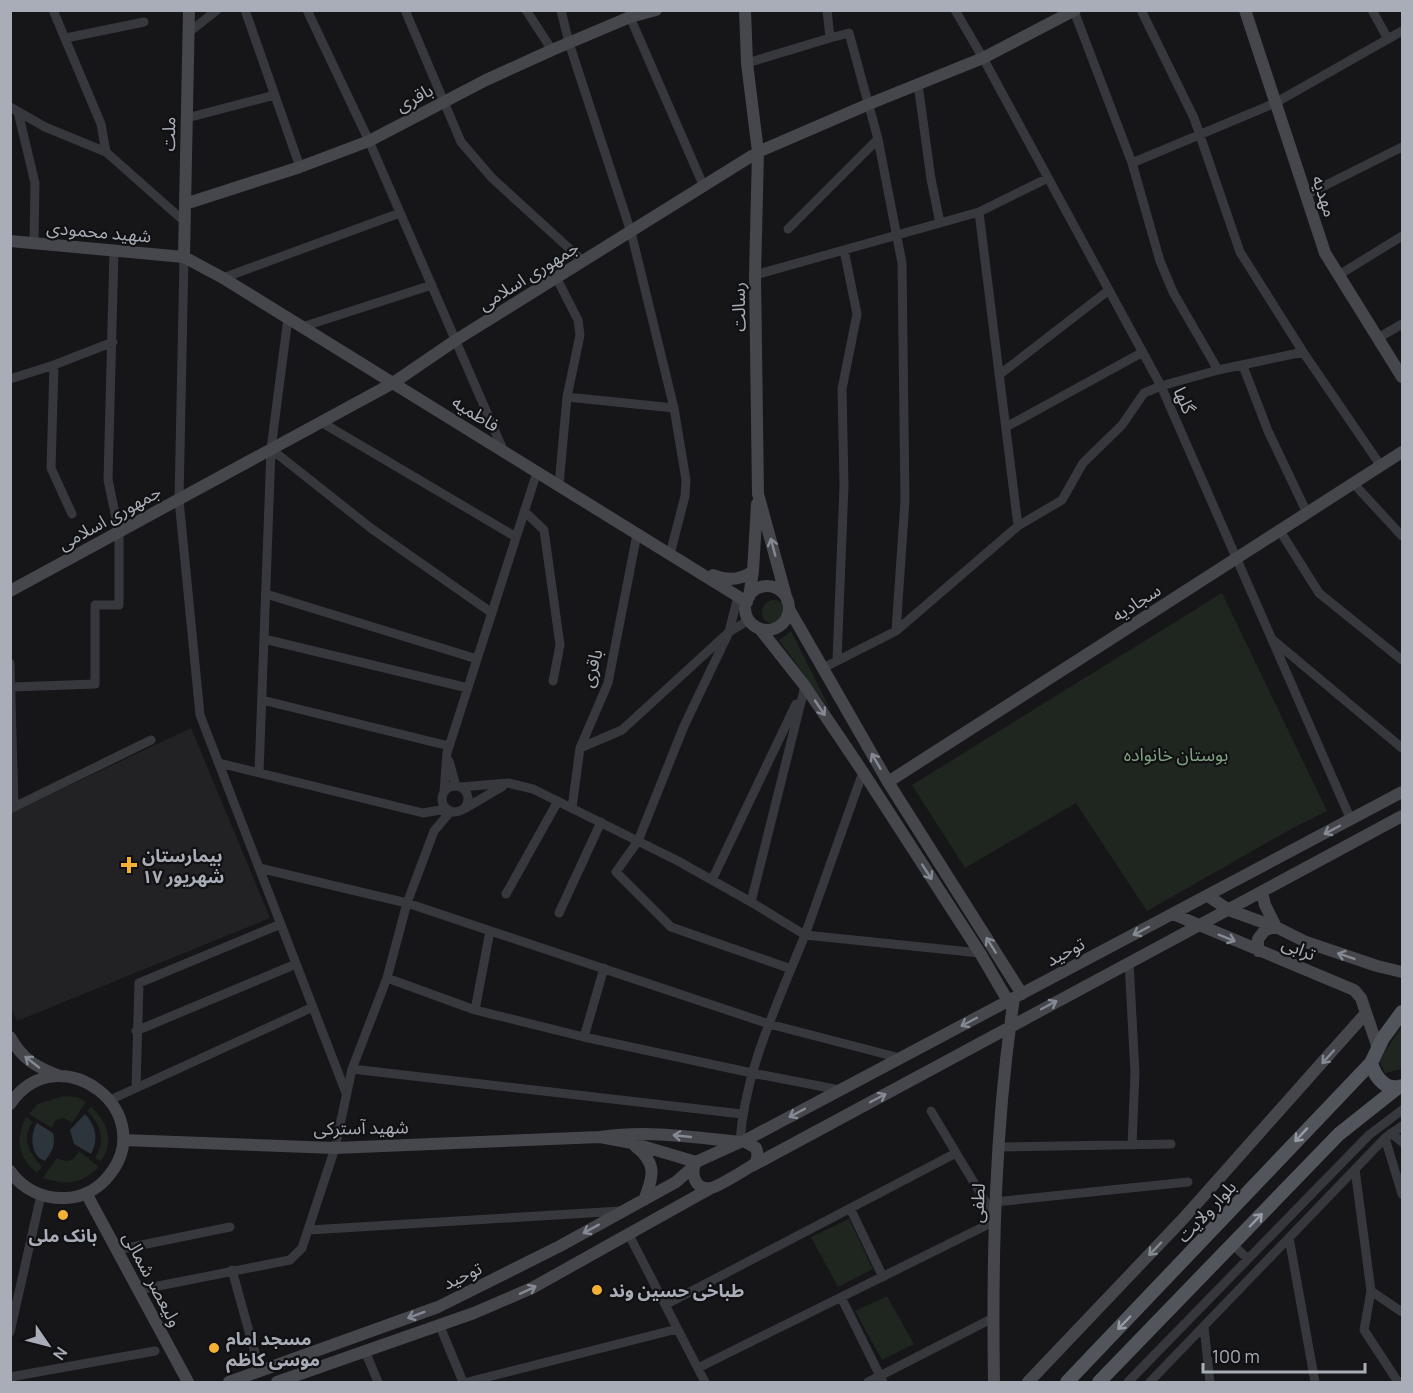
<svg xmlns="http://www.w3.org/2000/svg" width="1413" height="1393" font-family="Manrope,'Noto Sans Arabic',sans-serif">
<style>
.built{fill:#222225}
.green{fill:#1e261f}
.water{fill:#2c353c}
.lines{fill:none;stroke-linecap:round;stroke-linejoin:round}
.street{stroke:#37383d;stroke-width:9}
.secondary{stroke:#45474d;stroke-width:12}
.primary{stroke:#53555c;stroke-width:14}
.oneway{stroke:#858993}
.oneway2{stroke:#979ba6}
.poi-dot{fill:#f2b134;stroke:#111113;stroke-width:2}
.labels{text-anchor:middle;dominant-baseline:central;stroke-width:4.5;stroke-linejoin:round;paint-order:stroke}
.street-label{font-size:18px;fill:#a8adb8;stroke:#111113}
.park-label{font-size:18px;fill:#7fa381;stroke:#111113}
.poi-label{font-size:18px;font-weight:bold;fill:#a8adb8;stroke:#111113;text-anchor:start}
</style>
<rect width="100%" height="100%" fill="#161618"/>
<path class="built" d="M191 728 270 918 17 1021 11 1009V813Z"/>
<path class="green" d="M1222 593 1327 811 1291 829 1147 911 1076 803 965 868 912 785Z
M762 612a12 12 0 1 1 24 0a12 12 0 1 1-24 0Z
M791 631 832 713 779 640Z
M1402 1026V1069L1385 1073 1379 1061Z
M63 1096 77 1097 86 1102 72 1123C66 1118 63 1117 55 1121L52 1128 29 1114 38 1104Z
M91 1107C107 1121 115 1142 101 1161L95 1158C106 1141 101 1124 87 1111Z
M26 1117 33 1122C20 1138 30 1153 42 1167L37 1173C18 1158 15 1139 26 1117Z
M79 1151 99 1167C80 1184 68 1186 43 1178L57 1158C68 1163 73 1162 79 1151Z
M849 1219 873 1269 838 1287 811 1237Z
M887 1296 914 1344 882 1360 855 1311Z"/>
<path class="water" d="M85 1114C96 1126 99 1139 91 1154L74 1144 70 1130Z
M37 1123 53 1133C56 1146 52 1151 45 1161 30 1156 30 1134 37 1123Z"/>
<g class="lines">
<path class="street" d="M53 10 101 124 106 152
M245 10 300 167
M307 10 369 141 504 452
M405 10 461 142 492 178 584 262
M526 10 552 50
M561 10 569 43 631 232 674 408 686 480 685 496 670 554
M630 10V17L704 187
M955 10 983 58 1161 386 1351 820
M1141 10 1194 118 1240 252 1303 352 1381 466
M1372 10 1388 39
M1074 11 1132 163 1160 261 1173 292 1218 370 1303 352
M188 33 217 10
M66 38 144 22
M830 38 849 33 878 139 902 263 905 501 896 631
M747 63 830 38 827 10
M918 84 931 179 940 223
M10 107 45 127 106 152 185 222
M18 112 35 183 34 243
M187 118 275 95
M1132 163 1275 103 1402 31
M1306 195 1402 147
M979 212 1018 526
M788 229 878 139
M184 257 179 500 200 715 346 1093
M755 275 979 212 1048 178
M1339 275 1402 236
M223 278 400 213
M557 279 578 320 580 335 567 397 559 485
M302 327 432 285
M1378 338 1402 324
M54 365 51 468 72 514
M1243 366 1268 431 1307 513
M999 375 1109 290
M10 379 54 365 113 342
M567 397 674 408
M321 422 516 537
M1006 427 1143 352
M271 449 372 529 492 613
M1354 484 1402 536
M524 511 544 530 560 645 553 681
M1280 531 1319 593 1402 660
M266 594 477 659
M738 596 729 632 684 726 638 841 616 872 671 927 791 969 805 935 863 772
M264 639 468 688
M1273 640 1402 748
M837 660 844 486 842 389 857 314 844 250
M10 663 14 807
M823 668 896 631 1018 526 1062 500 1083 463 1122 425 1144 393 1161 386 1218 370
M12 687 95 684V605H119V532L108 480 114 251
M262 700 449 746
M580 748 622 730 729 632 749 620
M449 761 456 786
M219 763 423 813 446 809
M259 773 271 449 288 318
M442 799a13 13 0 1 1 26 0a13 13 0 1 1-26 0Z
M461 787 508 783 533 789 678 861 751 902 805 935 980 953
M444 792 447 753 537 472
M572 808 580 748 608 683 637 534
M10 809 151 740
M464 809 503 786
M259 868 407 903 769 1024 900 1058
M712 880 796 704
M506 894 558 801
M751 902 805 686
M559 913 601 822
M1129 962 1135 1073 1132 1145
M387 978 475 1010 584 1037 752 1073 840 1090
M475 1010 490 931
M136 1031 296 964
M584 1037 604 968
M352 1069 742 1114
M136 1088 139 983 281 924
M110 1100 313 1007
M931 1111 994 1216
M1391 1133 1402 1142
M1385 1138 1402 1194
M740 1142C744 1081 768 1025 791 969
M998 1147 1171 1144
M1355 1169 1371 1291 1364 1330 1398 1382
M995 1202 1188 1182
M850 1208 883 1277
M309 1230 621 1211
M629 1235 705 1382
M1289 1238 1315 1382
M1232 1244 1248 1259
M117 1250 230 1227
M232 1270 255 1353
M138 1290 290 1260 302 1248 335 1148 352 1069 387 978 407 903 434 831 450 812
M1371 1291 1402 1312
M841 1297 883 1382
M665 1305 956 1153
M439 1324 463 1382
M1204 1327 1210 1382
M10 1332 41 1195
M365 1351 378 1382
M698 1368 993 1222
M10 1377 155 1351
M468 1382 677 1329
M868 1382 993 1318
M1128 1382 1369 1135 1402 1110
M1150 1382 1385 1138 1402 1126"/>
<path class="secondary" d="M745 10 747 63 758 152 755 275 758 494 787 600
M1245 10 1325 253 1402 377
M185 204 300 167 369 141 486 80 552 50 630 17 656 10
M10 241 184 257 223 278 747 602
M184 257 189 10
M713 575C727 581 741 580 753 571
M745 608a22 22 0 1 1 44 0a22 22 0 1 1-44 0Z
M10 591 393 383 456 340 758 152 869 104 983 58 1075 10
M749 597 753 571 757 504
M789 609 888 782 1022 994
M760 629 805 686 863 772 980 953 1008 1001
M888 782 1402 452
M1208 896 1229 910 1276 927 1306 942 1377 966 1402 972
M1173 914 1354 990 1361 998 1378 1048
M1258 951V939L1265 930 1276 927 1265 905 1262 892
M10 1037C23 1060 36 1067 60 1076
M10 1104C59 1032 165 1114 106 1179 96 1190 81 1198 65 1198 44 1199 23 1190 10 1171
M123 1140 335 1148 600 1137
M744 1141 1402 792
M635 1146C657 1163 654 1176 644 1200
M696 1162 632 1143 600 1137C648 1130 692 1137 740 1142L744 1141 756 1148C758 1153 758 1157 756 1162 753 1166 717 1187 711 1188 695 1191 690 1173 696 1162L740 1142
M752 1166 1402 816
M86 1193 188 1382
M229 1382 438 1307 560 1246 676 1182 694 1166
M277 1382 474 1313 532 1288 711 1188
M994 1382C992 1254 995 1125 1014 998
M1028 1382 1183 1219 1366 1013"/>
<path class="primary" d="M1402 1012 1383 1038 1371 1063C1375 1077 1386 1092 1402 1086
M1067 1382 1371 1063
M1099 1382 1339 1134 1397 1088"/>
</g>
<defs><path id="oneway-shaft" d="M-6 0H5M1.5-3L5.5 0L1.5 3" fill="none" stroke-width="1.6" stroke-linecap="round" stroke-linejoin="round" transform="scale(1.5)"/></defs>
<g class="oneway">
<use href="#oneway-shaft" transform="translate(773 547) rotate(-105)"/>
<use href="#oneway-shaft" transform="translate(820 708) rotate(56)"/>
<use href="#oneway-shaft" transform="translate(876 761) rotate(-120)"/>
<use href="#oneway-shaft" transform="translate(1332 830) rotate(152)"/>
<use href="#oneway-shaft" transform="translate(927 872) rotate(57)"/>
<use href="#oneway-shaft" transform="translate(1141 931) rotate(152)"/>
<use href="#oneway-shaft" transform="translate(1227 938) rotate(22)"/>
<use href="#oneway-shaft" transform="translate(991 945) rotate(-122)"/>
<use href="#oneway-shaft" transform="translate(1346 956) rotate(-161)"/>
<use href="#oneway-shaft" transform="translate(1049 1005) rotate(-28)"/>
<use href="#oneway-shaft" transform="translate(969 1022) rotate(152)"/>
<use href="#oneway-shaft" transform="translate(1328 1057) rotate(132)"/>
<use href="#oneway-shaft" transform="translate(32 1062) rotate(-142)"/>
<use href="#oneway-shaft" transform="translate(878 1098) rotate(-28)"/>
<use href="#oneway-shaft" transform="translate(797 1113) rotate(152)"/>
<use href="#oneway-shaft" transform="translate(682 1136) rotate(-174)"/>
<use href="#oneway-shaft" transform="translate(591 1229) rotate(151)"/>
<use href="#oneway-shaft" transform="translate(1155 1249) rotate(134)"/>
<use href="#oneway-shaft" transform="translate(528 1290) rotate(-25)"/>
<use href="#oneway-shaft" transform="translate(416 1315) rotate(160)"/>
</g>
<g class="oneway2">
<use href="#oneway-shaft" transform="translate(1301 1135) rotate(133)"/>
<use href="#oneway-shaft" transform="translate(1256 1220) rotate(-46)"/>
<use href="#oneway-shaft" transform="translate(1124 1323) rotate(134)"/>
</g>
<g class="poi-dot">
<path d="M126 856h6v6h6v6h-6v6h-6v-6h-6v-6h6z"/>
<circle cx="63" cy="1215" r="6"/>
<circle cx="597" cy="1290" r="6"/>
<circle cx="214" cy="1348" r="6"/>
</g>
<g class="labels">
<g class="street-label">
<text transform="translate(414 97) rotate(-28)">باقری</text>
<text transform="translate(168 134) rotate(-89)">ملت</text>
<text transform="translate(1325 196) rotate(72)">مهدیه</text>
<text transform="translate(99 231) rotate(5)">شهید محمودی</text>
<text transform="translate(528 275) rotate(-32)">جمهوری اسلامی</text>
<text transform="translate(738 307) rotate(-91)">رسالت</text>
<text transform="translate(1185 400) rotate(66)">گلها</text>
<text transform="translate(476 413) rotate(32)">فاطمیه</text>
<text transform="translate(109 517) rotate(-29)">جمهوری اسلامی</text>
<text transform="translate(1136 602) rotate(-33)">سجادیه</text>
<text transform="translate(591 668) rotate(-75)">باقری</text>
<text transform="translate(1299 948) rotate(22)">ترابی</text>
<text transform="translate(1065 951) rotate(-28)">توحید</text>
<text transform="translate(361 1127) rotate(-1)">شهید آسترکی</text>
<text transform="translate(977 1203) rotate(-87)">لطفی</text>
<text transform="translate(1206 1211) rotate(-47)">بلوار ولایت</text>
<text transform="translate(462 1275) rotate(-25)">توحید</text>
<text transform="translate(153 1279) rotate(62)">ولیعصر شمالی</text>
</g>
<g class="park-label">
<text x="1176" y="754">بوستان خانواده</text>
</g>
<g class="poi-label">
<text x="142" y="855">بیمارستان<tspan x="142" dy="21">۱۷ شهریور</tspan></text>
<text x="63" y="1235" text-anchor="middle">بانک ملی</text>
<text x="609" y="1290">طباخی حسین وند</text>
<text x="226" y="1338">مسجد امام<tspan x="226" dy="21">موسی کاظم</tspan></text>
</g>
</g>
<rect width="1413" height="1393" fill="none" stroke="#a8adb8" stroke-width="24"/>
<g transform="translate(48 1345) rotate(125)" stroke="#111113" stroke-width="4.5" paint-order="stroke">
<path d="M0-4.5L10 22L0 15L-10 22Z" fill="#a8adb8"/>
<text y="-9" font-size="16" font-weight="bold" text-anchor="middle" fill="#a8adb8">N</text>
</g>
<path d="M1203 1363v9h162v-9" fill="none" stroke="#a8adb8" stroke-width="3"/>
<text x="1212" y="1363" font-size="18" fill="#a8adb8" stroke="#111113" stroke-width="4.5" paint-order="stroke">100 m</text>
</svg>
